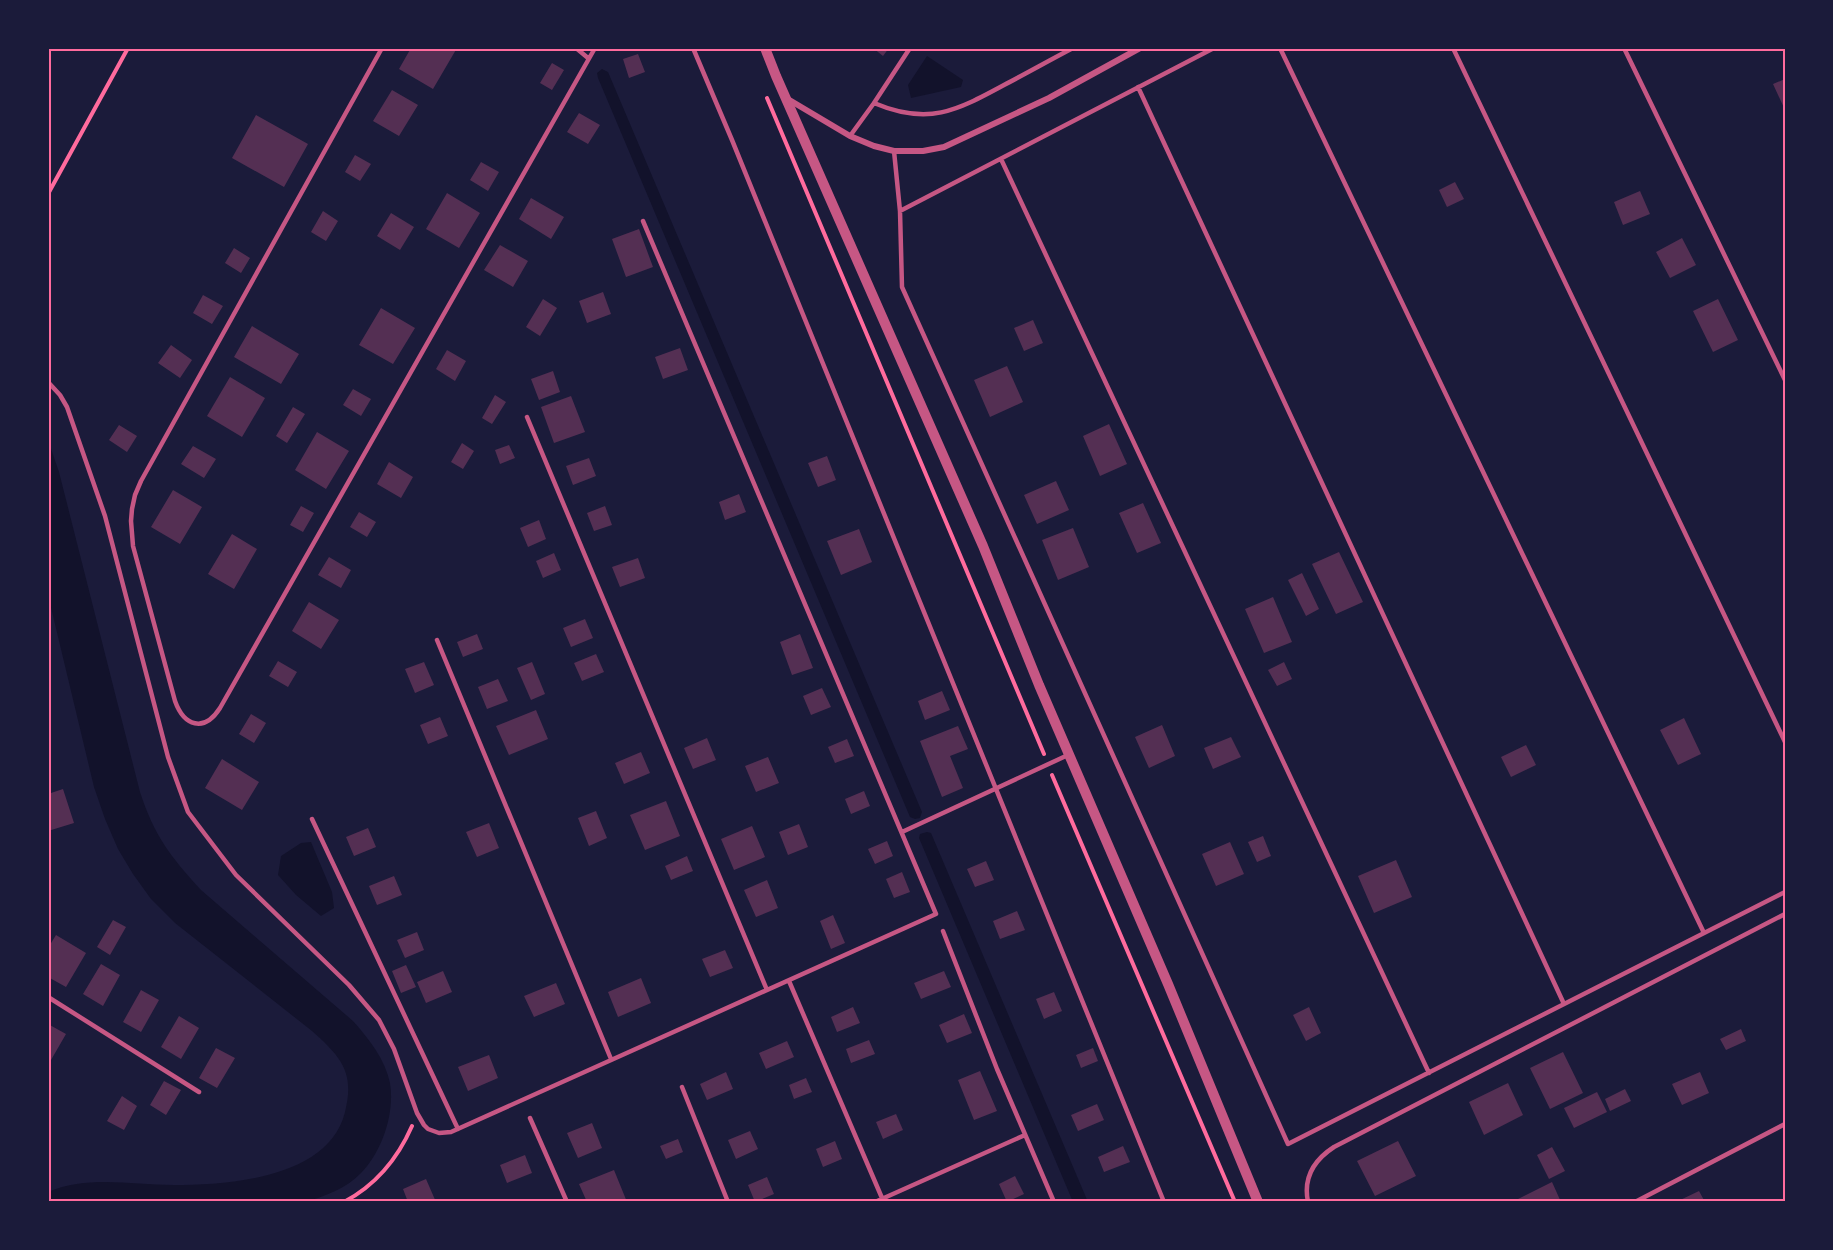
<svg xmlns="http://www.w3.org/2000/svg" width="1833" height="1250" font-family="'Noto Sans',sans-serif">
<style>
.water{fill:#12122b}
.building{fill:#542f53}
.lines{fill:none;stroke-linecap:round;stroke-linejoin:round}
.path{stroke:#ff6b9d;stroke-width:4}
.service{stroke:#c65784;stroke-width:4.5}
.minor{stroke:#c65784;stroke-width:6}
.tertiary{stroke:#c65784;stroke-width:10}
.neatline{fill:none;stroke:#ff6b9d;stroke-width:2}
</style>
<rect width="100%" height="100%" fill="#1b1b3a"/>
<path class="water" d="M927 56 963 80 961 87 911 98 908 85Z
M602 69 608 72 922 812 920 818 915 819 910 817 598 78 597 73Z
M48 440 59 472 140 792C154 835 170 856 201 890L353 1021C369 1039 385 1059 390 1083 395 1113 382 1152 361 1173 347 1188 324 1197 304 1202H48V1192C89 1175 131 1185 174 1185 229 1185 329 1178 345 1112 355 1072 341 1057 312 1031L175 923 151 899 133 874 118 849 105 819 94 787 48 595Z
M927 832 931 833 1088 1202H1073L919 838 920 834Z
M311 842 332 892 334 908 321 916 296 895 278 875 281 856 301 843Z"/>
<path class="building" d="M411 48H457L433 89 399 69Z
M873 48H889L883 56Z
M638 54 645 72 629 78 623 59Z
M552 63 564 70 552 90 540 83Z
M1785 79V110L1773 84Z
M392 90 418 105 399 136 373 121Z
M579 113 600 125 588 144 567 132Z
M256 115 308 144 284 187 232 158Z
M355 155 371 164 360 181 345 172Z
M481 162 499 172 488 191 470 180Z
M1455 182 1464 199 1447 207 1439 190Z
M1640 191 1650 214 1623 225 1614 202Z
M447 193 480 213 459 248 426 229Z
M531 198 564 217 551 239 519 219Z
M323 211 338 221 326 241 311 232Z
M391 213 414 227 400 250 377 236Z
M639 229 653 267 626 277 612 239Z
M1682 238 1696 265 1670 278 1656 252Z
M500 245 528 261 513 287 484 270Z
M234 248 250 258 241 273 225 263Z
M603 292 611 314 587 323 579 301Z
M203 295 223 306 212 324 193 313Z
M543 299 557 308 540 336 526 327Z
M1718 299 1738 340 1713 352 1693 311Z
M381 308 415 328 393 364 359 345Z
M1033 320 1043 343 1024 351 1014 328Z
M252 326 299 354 281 384 234 357Z
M171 345 192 360 180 378 158 363Z
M680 348 688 370 663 379 655 357Z
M447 350 466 361 455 381 436 369Z
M1007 366 1023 402 990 417 974 380Z
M553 371 560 392 539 400 531 379Z
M230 377 265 398 242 437 207 416Z
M353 389 371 399 361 416 343 405Z
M495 395 506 402 492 424 482 418Z
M571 396 585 432 554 443 541 407Z
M293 407 305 414 287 443 276 436Z
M1109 424 1127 464 1100 476 1083 436Z
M119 425 137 436 127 452 109 440Z
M317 432 349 451 326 489 295 470Z
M462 443 474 451 463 469 451 462Z
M509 445 515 458 500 464 495 450Z
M193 446 216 459 204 478 181 464Z
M827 456 836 480 818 487 808 463Z
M589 458 596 476 573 485 566 466Z
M389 462 413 477 401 498 377 484Z
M1056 481 1069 510 1037 524 1024 495Z
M173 490 202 507 180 544 151 527Z
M739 494 746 512 725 520 719 502Z
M1143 503 1161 543 1137 553 1119 513Z
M301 506 314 513 303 532 290 525Z
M605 506 612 525 594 531 587 513Z
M359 512 376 522 367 537 350 527Z
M539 520 546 539 528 547 520 528Z
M1073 528 1089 567 1058 580 1042 540Z
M859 529 872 562 841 575 827 541Z
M232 534 257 549 234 589 208 574Z
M1339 552 1363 602 1336 614 1312 564Z
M554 553 561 570 543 578 536 561Z
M329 557 351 570 341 588 318 575Z
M638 558 645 578 620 587 612 567Z
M1302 573 1319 609 1306 616 1288 580Z
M1273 597 1292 642 1264 653 1245 609Z
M309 602 339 620 321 649 292 631Z
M585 619 593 638 571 647 563 628Z
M477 634 483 649 463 657 457 642Z
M800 634 813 668 792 675 780 642Z
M596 654 604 672 582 681 574 663Z
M278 661 297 672 288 687 269 676Z
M424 662 434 685 415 693 405 669Z
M532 662 545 694 531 700 517 668Z
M1284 662 1292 679 1277 686 1268 670Z
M498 679 508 701 487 709 478 687Z
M822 688 831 707 811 715 803 696Z
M942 691 950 710 925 720 918 701Z
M536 710 548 739 509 755 496 726Z
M251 714 266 723 254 743 239 734Z
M440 717 448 736 428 744 420 725Z
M1684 718 1701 754 1678 765 1660 730Z
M1162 725 1175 756 1149 768 1135 737Z
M958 726 968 749 950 756 963 788 942 797 920 741Z
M1231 737 1241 757 1213 769 1204 748Z
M707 738 716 760 693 769 684 748Z
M847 739 854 756 835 763 828 747Z
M1526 745 1536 765 1511 777 1501 757Z
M641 752 650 773 624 784 615 763Z
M768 757 779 783 756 792 745 766Z
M222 759 259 782 242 810 205 788Z
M63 789 74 823 48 831V794Z
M864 791 870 806 851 814 845 799Z
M666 801 680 836 645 850 630 815Z
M596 811 607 838 589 846 578 818Z
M489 823 499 848 477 857 466 832Z
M799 824 808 847 788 855 779 832Z
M752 826 765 857 734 870 721 839Z
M368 828 376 847 354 856 346 837Z
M1263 836 1271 856 1257 862 1248 842Z
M887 841 893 856 875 864 868 849Z
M1230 842 1244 874 1216 886 1202 854Z
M687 856 693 871 671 880 665 866Z
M1396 860 1412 897 1374 913 1358 876Z
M986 861 994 880 975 887 967 869Z
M902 872 910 892 894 898 886 879Z
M394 876 402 895 377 905 369 886Z
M767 880 778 908 756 917 744 890Z
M1017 911 1025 930 1000 939 993 921Z
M833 915 845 943 831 949 820 921Z
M113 920 126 927 110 955 97 947Z
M417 932 424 950 405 958 397 940Z
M56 935 86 953 66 987 48 977V948Z
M725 950 733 968 710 977 702 959Z
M101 964 120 975 103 1006 83 994Z
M406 965 416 987 401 993 392 971Z
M443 971 452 992 426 1003 417 982Z
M944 971 951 987 921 999 914 983Z
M641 978 651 1003 618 1017 608 992Z
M556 983 565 1004 534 1017 524 996Z
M141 990 159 1000 141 1032 123 1022Z
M1054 992 1062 1011 1044 1019 1036 999Z
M853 1007 860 1023 837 1032 831 1017Z
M1309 1007 1321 1033 1306 1041 1293 1015Z
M964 1014 972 1033 947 1043 939 1025Z
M179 1016 199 1028 181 1059 161 1047Z
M48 1024 66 1034 51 1060 48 1058Z
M1741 1029 1746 1041 1726 1050 1720 1039Z
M869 1040 875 1054 851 1063 846 1049Z
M787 1041 794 1057 766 1069 759 1053Z
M216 1048 235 1058 217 1088 199 1078Z
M1093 1048 1098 1061 1081 1068 1076 1055Z
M1563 1052 1583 1093 1550 1109 1530 1068Z
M489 1055 498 1078 468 1091 458 1067Z
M980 1071 997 1111 974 1120 958 1080Z
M726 1072 733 1089 707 1100 700 1084Z
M1700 1072 1709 1093 1682 1105 1672 1084Z
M806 1078 812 1092 794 1099 789 1085Z
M164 1081 181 1090 166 1115 150 1105Z
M1508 1083 1523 1115 1484 1135 1469 1102Z
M1625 1089 1631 1101 1610 1111 1605 1099Z
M1597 1092 1607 1112 1574 1128 1564 1108Z
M122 1096 137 1106 124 1130 107 1121Z
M1097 1104 1104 1120 1078 1131 1071 1115Z
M896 1114 903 1130 883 1139 876 1122Z
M592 1123 602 1148 578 1158 567 1133Z
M750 1131 758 1149 736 1159 728 1140Z
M678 1139 683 1152 666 1159 660 1146Z
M835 1141 842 1159 823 1167 816 1149Z
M1398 1141 1416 1176 1375 1196 1357 1161Z
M1123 1146 1130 1162 1104 1172 1098 1157Z
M1552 1147 1565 1171 1549 1179 1537 1155Z
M525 1155 532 1173 507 1183 500 1165Z
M614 1170 627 1202H587L579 1184Z
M1015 1176 1024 1194 1007 1202 999 1184Z
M767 1177 774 1194 755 1202 748 1185Z
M426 1179 436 1202H408L403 1189Z
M1552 1182 1561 1202H1517L1516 1200Z
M1699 1191 1705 1202H1676Z"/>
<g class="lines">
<path class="path" d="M767 98 1044 754
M48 194 128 48
M1052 775 1235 1202
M344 1202C376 1185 398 1158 412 1126"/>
<path class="service" d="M382 48 141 481 135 495 132 509 131 521 133 546 175 701C184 726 204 733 220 708L595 48
M576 48 588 58
M693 48 732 140 1164 1202
M1280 48 1704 933
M1453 48 1785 742
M1624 48 1785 380
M1138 87 1564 1004
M874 103 910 48
M850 136 874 103C928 126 956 111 1004 85 1027 73 1050 60 1073 48
M894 151 900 211 902 287 1288 1144 1785 892
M1001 159 1429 1073
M900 211 1214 48
M48 382 60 395 67 407 105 516 168 757 188 812 236 875 349 985 379 1020 394 1049 417 1113 424 1125 428 1129 439 1133 451 1132 936 914 643 221
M527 417 767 990
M437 640 611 1059
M312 819 458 1129
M902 832 1068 755
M943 931 997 1069 1054 1202
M789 981 882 1198
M48 997 199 1092
M682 1087 728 1202
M530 1118 567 1202
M875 1202 1025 1135
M1308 1202C1303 1178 1314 1160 1334 1147L1785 914
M1635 1202 1785 1124"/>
<path class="minor" d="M786 98 850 136 874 146 894 151H923L944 147 1049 98 1140 48"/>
<path class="tertiary" d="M765 48 776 76 983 546 1039 685 1168 984 1258 1202"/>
</g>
<rect width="1833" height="1250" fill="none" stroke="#1b1b3a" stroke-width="99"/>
<rect x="50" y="50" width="1734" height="1150" class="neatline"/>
</svg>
